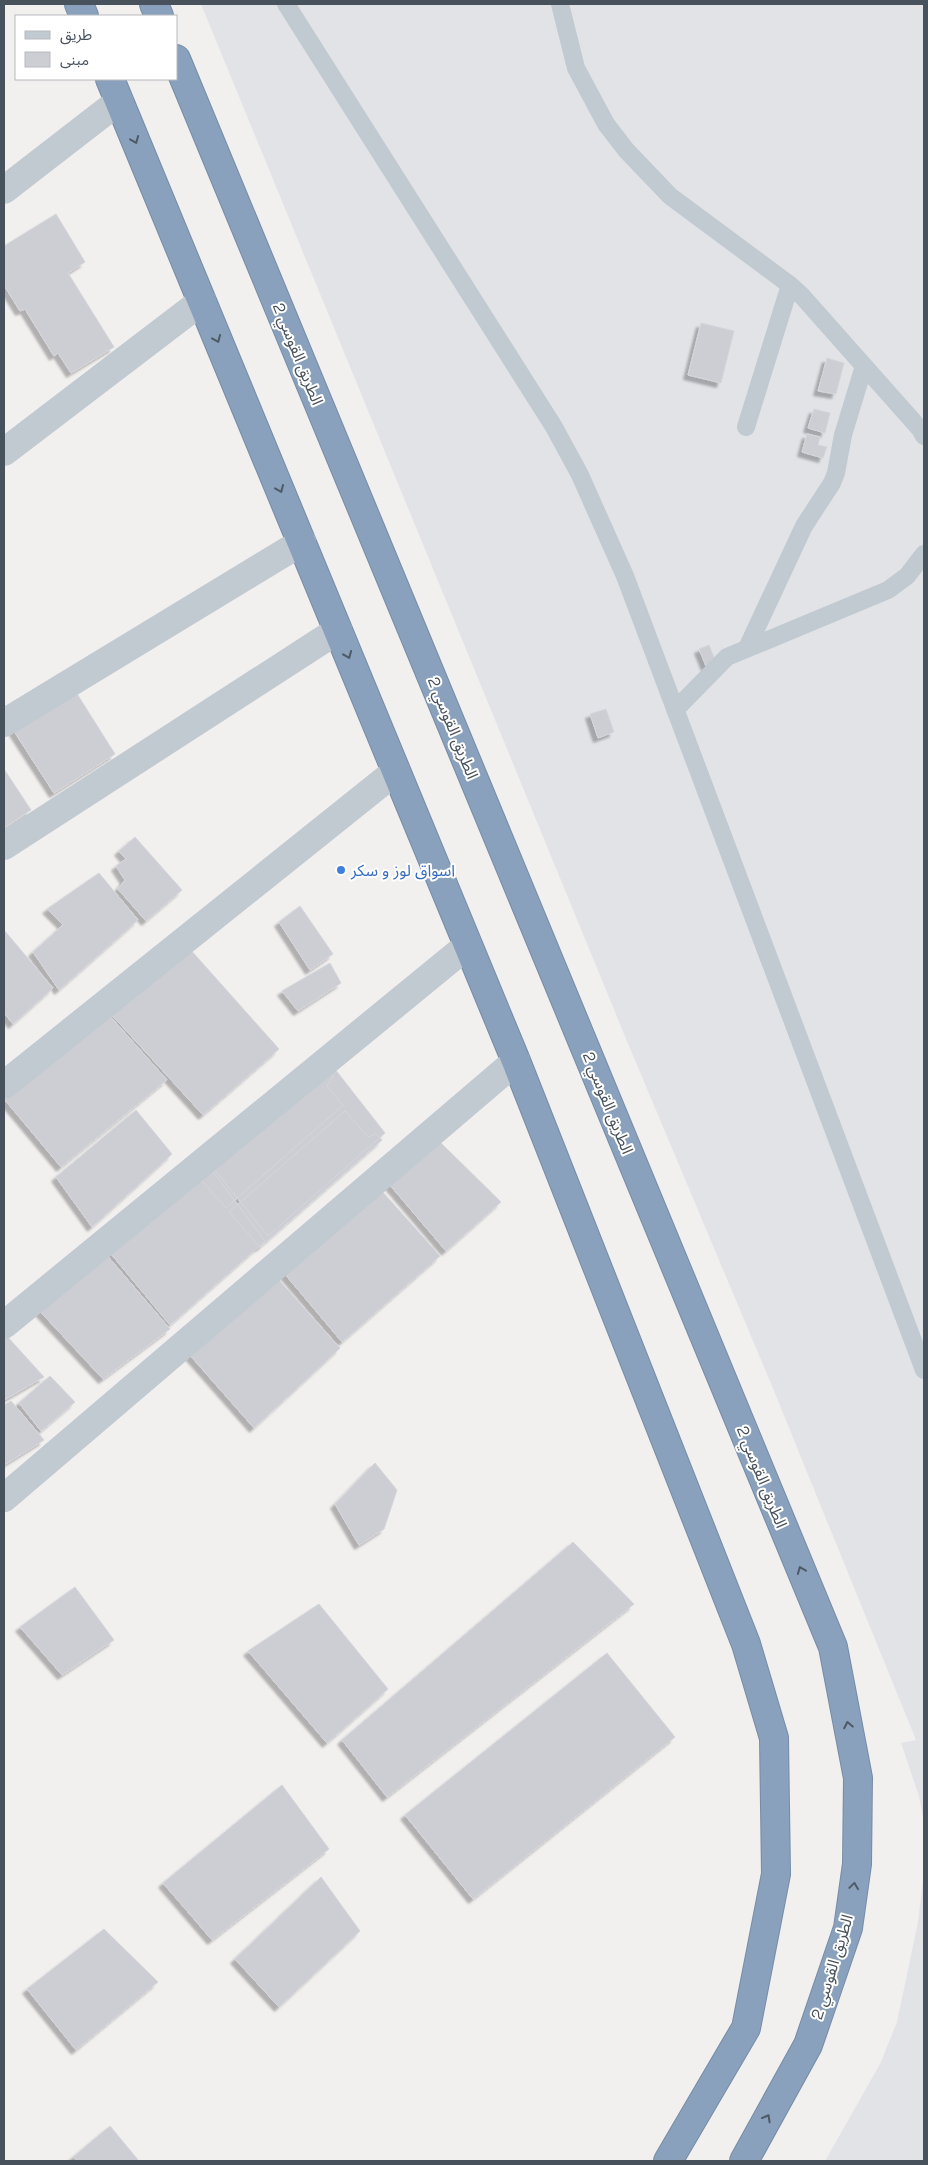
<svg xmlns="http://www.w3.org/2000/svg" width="928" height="2165" font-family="'Space Grotesk','Noto Sans Arabic',sans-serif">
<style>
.airport{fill:#e1e3e7}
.building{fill:#ccced4;stroke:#d4d6db;filter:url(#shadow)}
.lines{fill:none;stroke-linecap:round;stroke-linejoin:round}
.highway-casing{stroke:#758ca7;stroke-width:30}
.lane{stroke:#c1c9d1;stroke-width:18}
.street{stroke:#c1c9d1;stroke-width:28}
.highway{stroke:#89a1bc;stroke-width:28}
.oneway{stroke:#4e5a66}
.shop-dot{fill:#3f7fe0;stroke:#fff;stroke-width:2}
.labels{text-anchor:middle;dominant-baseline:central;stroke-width:4;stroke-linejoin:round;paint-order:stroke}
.street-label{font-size:16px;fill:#48525c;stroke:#fff}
.shop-label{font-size:16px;fill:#366cbe;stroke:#fff;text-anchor:start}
</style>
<defs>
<filter id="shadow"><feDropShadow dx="-4.5" dy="4.5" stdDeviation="1" flood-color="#0004"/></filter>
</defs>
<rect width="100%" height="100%" fill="#f2efef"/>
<path class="airport" d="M201 4H924V1823L919 1796 901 1743 916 1740 772 1386 629 1046Z
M924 1873V2161H825L880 2064 897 2022 918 1922Z"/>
<path class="building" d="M56 214 85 262 68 273 114 347 71 373 58 353 54 356 25 309 20 311 4 285V246Z
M701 323 734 331 721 383 688 375Z
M827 358 844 363 836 394 818 391Z
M814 409 830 413 825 433 808 428Z
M807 434 820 437 818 445 827 447 823 458 802 452Z
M709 645 716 662 706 666 699 649Z
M74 689 115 754 54 793 12 728Z
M606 709 614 732 598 738 590 714Z
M4 769 31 810 4 828Z
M135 837 182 890 146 921 118 889 125 880 116 866 126 859 119 851Z
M99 873 138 920 59 990 33 952 63 925 47 909Z
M300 906 333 954 310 970 279 922Z
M4 930 53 988 13 1024 4 1013Z
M189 948 279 1049 203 1115 112 1015Z
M330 963 341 983 298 1011 282 991Z
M108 1014 167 1080 61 1167 5 1100Z
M331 1064 385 1133 268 1236 210 1164Z
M325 1069 333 1076 327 1086 343 1105 226 1208 196 1174Z
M136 1110 172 1154 92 1227 56 1177Z
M345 1111 368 1137 376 1134 382 1140 260 1247 229 1212Z
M439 1141 501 1202 446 1251 389 1184Z
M208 1165 265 1241 170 1325 107 1249Z
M380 1189 440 1256 342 1342 284 1273Z
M104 1252 170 1329 103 1379 36 1307Z
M278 1279 340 1348 254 1428 188 1353Z
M5 1334 44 1377 4 1400V1335Z
M50 1376 75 1402 41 1431 19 1403Z
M11 1401 44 1440 4 1465V1405Z
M375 1463 397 1490 384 1529 359 1545 335 1504Z
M573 1542 634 1604 387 1797 342 1740Z
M75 1587 114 1640 62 1675 20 1627Z
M319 1604 388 1689 327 1743 248 1651Z
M607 1653 675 1737 473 1899 405 1815Z
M282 1785 329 1849 212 1940 163 1883Z
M321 1877 360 1931 279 2007 235 1959Z
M104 1929 158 1982 76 2050 27 1989Z
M110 2126 139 2161H77L73 2157Z"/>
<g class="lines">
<g class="highway-casing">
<path id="highway" d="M79 4 84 16
M154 4 159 16
M176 59 833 1647 858 1778 857 1864 848 1928 808 2045 744 2161
M110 79 516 1061 746 1644 774 1738 776 1874 746 2028 668 2161"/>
</g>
<path class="lane" d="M286 4 554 427 580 475 625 576 924 1370
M560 4 576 68 606 124 626 150 670 196 790 285 802 296 920 429 924 436
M746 427 790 285
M747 648 804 526 832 483 836 473 843 435 864 366
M675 710 727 657 888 590 907 576 924 554"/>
<path class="street" d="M4 190 119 101
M4 452 202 301
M4 723 302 542
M4 846 338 630
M4 1085 396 771
M4 1325 468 945
M4 1498 516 1061"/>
<use href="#highway" class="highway"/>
</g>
<defs><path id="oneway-chevron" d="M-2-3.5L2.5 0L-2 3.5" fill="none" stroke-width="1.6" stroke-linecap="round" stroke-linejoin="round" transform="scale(1.25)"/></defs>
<g class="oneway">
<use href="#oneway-chevron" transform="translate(135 140) rotate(68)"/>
<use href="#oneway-chevron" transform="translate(217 339) rotate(67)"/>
<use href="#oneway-chevron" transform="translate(280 489) rotate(67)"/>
<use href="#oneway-chevron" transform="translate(348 655) rotate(68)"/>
<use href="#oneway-chevron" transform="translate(801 1570) rotate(-112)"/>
<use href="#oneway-chevron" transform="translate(848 1725) rotate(-101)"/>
<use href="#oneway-chevron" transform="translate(854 1886) rotate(-82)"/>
<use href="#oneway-chevron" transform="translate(767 2118) rotate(-61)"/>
</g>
<circle class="shop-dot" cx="341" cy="870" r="5"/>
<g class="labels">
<g class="street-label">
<text transform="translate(298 354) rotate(68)">الطريق القوسي 2</text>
<text transform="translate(453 728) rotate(68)">الطريق القوسي 2</text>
<text transform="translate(608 1103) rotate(68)">الطريق القوسي 2</text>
<text transform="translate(762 1477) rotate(68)">الطريق القوسي 2</text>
<text transform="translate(832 1967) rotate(-73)">الطريق القوسي 2</text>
</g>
<g class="shop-label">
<text x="351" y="870">اسواق لوز و سكر</text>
</g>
</g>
<rect width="928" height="2165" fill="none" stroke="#48525c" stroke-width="10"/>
<rect x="15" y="15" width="162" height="65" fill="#ffffff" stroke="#b6babe"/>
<rect x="25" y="31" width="25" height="8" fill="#c1c9d1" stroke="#b6babe"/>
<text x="60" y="40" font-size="15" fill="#48525c">طريق</text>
<rect x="25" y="52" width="25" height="15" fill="#ccced4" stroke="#b6babe"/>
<text x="60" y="65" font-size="15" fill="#48525c">مبنى</text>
</svg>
